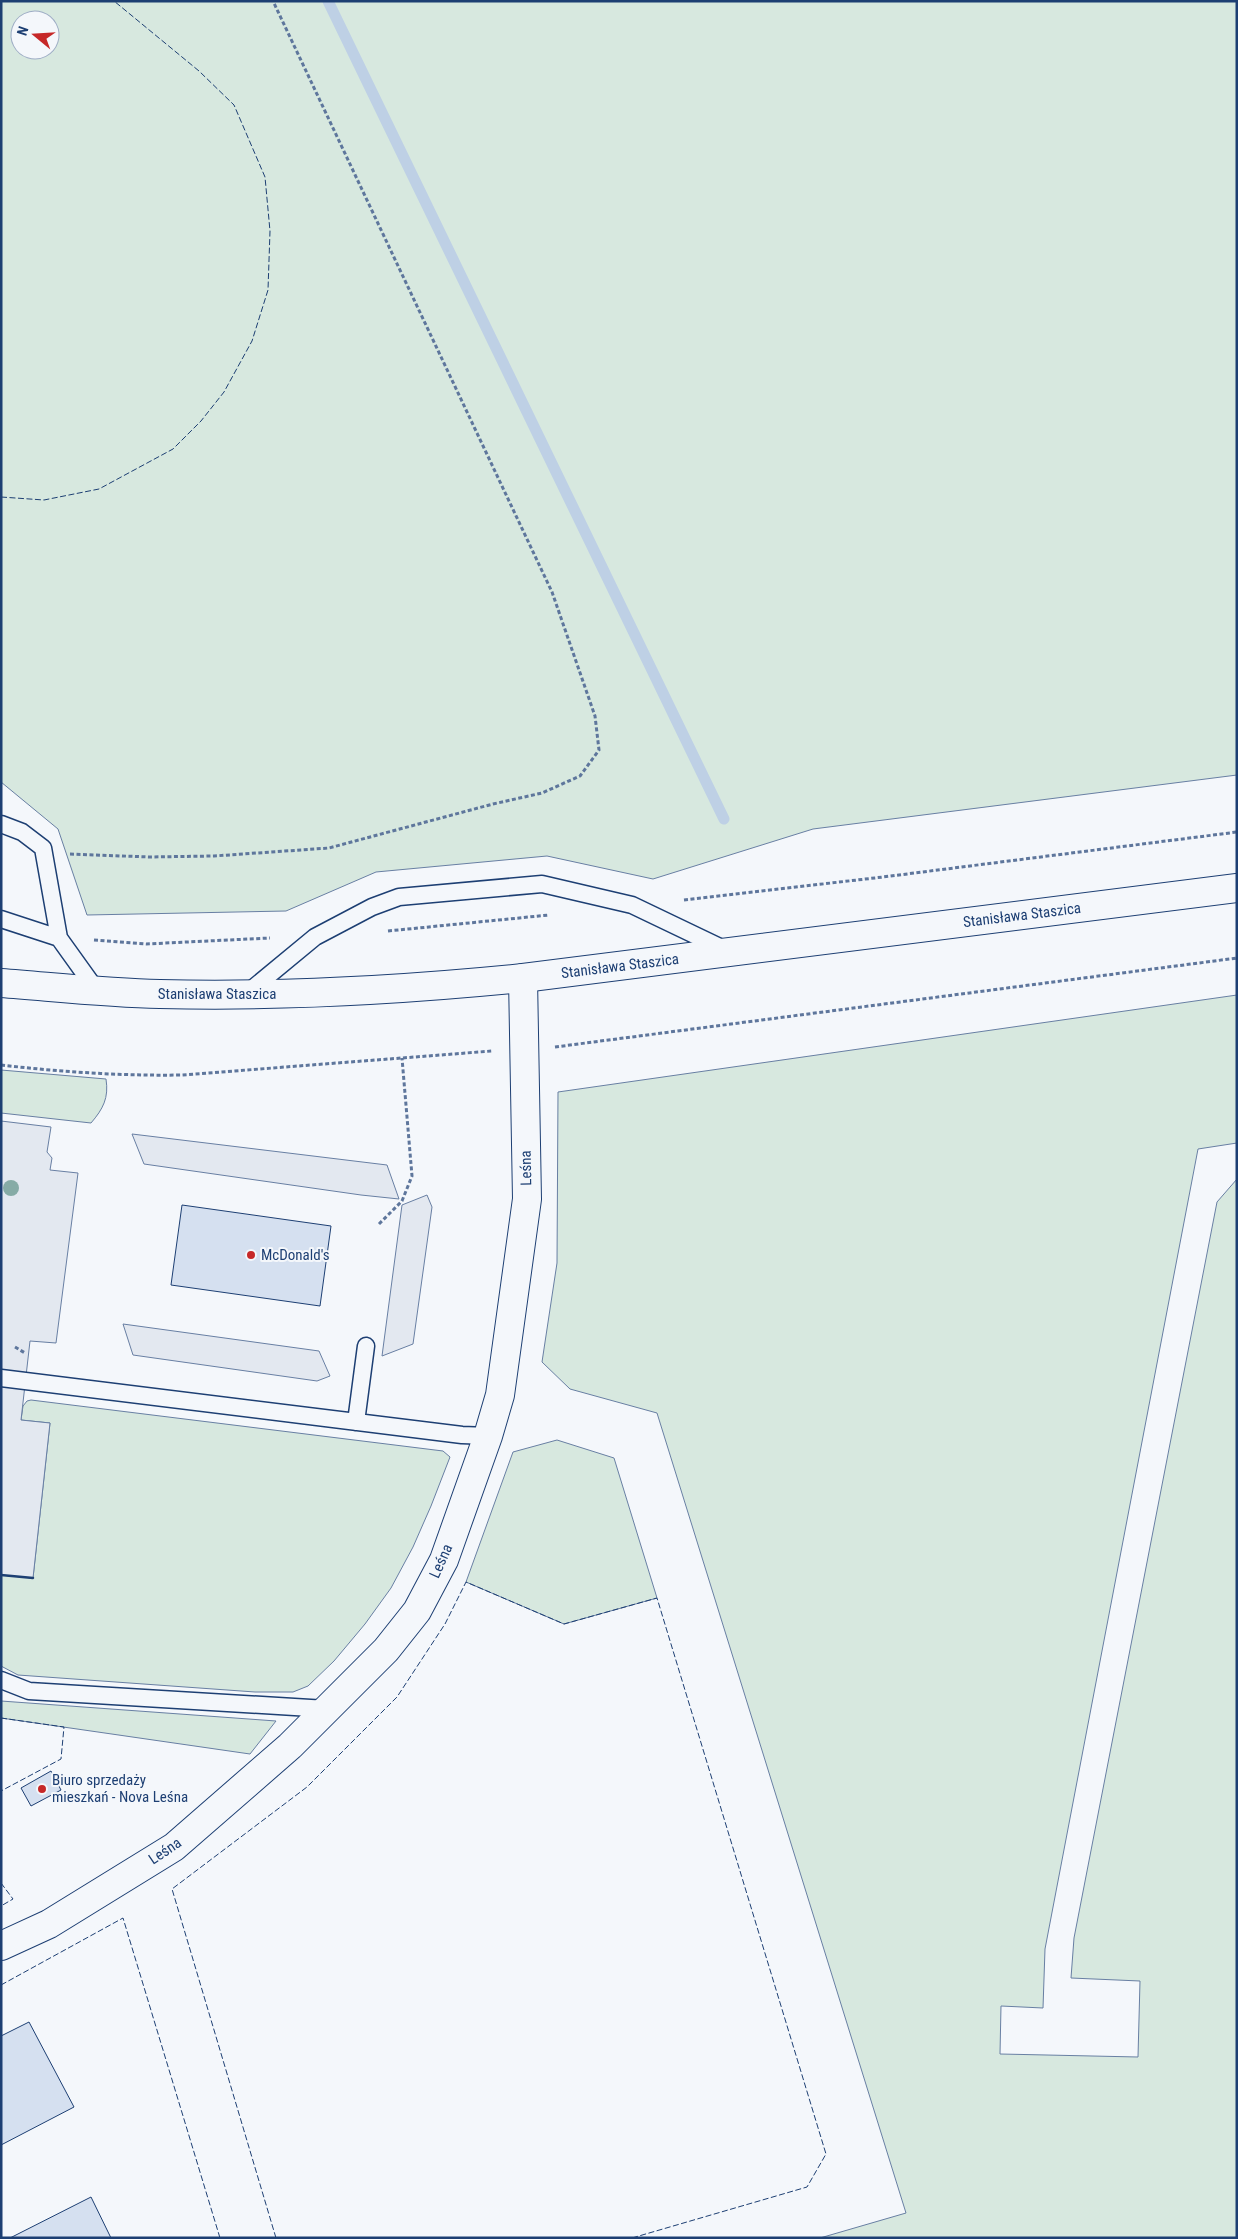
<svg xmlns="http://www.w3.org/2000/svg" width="1238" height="2239" font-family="'Roboto Condensed',sans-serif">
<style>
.green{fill:#d7e8df;stroke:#687fa3;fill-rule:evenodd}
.parking{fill:#e3e8f0;stroke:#687fa3}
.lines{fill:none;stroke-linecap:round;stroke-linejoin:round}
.stream{stroke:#bed0e5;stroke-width:11}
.building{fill:#d5e0f0;stroke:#1d3f73}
.lane-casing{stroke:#1d3f73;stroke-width:19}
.street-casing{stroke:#1d3f73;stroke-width:30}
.secondary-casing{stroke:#1d3f73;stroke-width:30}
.path{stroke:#5e769c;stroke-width:3;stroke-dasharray:4 2.5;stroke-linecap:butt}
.lane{stroke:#f4f7fb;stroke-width:16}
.street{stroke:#f4f7fb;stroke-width:28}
.secondary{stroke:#f4f7fb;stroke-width:28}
.fence{stroke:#1d3f73;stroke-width:1;stroke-dasharray:6 2.5;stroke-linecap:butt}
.wall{stroke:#1d3f73;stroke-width:2.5}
.tree{fill:#86aba6}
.poi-dot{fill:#c62828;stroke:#f4f7fb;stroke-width:2}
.labels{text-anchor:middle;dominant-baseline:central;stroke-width:4;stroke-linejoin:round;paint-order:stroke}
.street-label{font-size:15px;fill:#1d3f73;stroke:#f4f7fb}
.poi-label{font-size:15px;fill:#1d3f73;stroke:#f4f7fb;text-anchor:start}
</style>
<rect width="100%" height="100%" fill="#f4f7fb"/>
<path class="green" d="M1 1H1237V775L813 829 653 879 547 856 376 872 286 911 87 915 58 829 1 782ZM20 20H50V50H20Z
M1237 995V1143L1198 1149 1045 1949 1043 2008 1001 2006 1000 2054 1138 2057 1140 1981 1071 1978 1074 1938 1217 1202 1237 1179V2238H820L906 2213 657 1413 570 1389 542 1362 557 1263 558 1092Z
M1 1070 106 1079C109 1098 103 1109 91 1123L1 1113Z
M31 1400 443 1451 450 1457 431 1506 413 1547 391 1588 365 1624 334 1661 308 1686 293 1692H255L18 1675 1 1666V1575L33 1578 50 1423 21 1420 23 1406 27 1401Z
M557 1440 614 1458 657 1598 564 1624 466 1582 513 1452Z
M1 1701 276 1721 250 1754 1 1718Z"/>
<path class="parking" d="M1 1121 51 1127 47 1152 52 1158 50 1170 78 1173 56 1343 30 1341 21 1420 50 1423 33 1578 1 1575Z
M132 1134 387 1165 399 1199 361 1195 144 1164Z
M427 1195 432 1207 413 1344 382 1356 402 1205Z
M123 1324 319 1351 330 1376 317 1381 133 1355Z"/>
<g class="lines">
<path class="stream" d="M328 1 724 819"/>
</g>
<path class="building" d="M182 1205 331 1226 320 1306 171 1285Z
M51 1771 61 1790 31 1806 21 1788Z
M29 2022 74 2107 1 2145V2036Z
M91 2197 111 2238H10Z"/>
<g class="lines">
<g class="lane-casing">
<path id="lane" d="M1 824 22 832 43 848 59 938
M1 919 59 938 97 991
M246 994 315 937 372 907 399 897 542 884 632 905 726 950
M1 1378 462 1435 488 1436
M356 1422 366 1346
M1 1680 29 1691 327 1709"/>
</g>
<g class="street-casing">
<path id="street" d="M1 1946 49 1924 174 1847 290 1746 386 1650 417 1611 444 1560 488 1436 500 1395 527 1199 523 978"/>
</g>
<g class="secondary-casing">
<path id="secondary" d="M1 983C54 987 107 993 160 994 281 997 402 990 523 978L1237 888"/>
</g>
<path class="path" d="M70 854 149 857 214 856 329 848 493 804 542 793 580 776 599 750 595 716 552 592 273 1
M684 900 883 877 1237 832
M388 931 549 915
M94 940 146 944 270 938
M555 1047 1237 958
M1 1065C62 1072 121 1076 182 1075L492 1051
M379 1224 402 1201 412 1176 402 1058
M15 1347 25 1353"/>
<use href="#lane" class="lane"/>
<use href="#street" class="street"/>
<use href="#secondary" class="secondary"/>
<path class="fence" d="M1 497 44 500 99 489 173 449 201 421 224 392 252 341 268 290 270 231 265 177 234 105 199 71 114 1
M1 1718 64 1727 61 1759 1 1791
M1 1883 13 1899 1 1906
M1 1985 123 1918 220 2238
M276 2238 172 1889 307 1787 397 1697 445 1624 466 1582 564 1624 657 1598 826 2154 807 2187 632 2238"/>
<path class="wall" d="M1 1575 33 1578"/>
</g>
<circle class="tree" cx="11" cy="1188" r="8"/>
<g class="poi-dot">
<circle cx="251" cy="1255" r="5"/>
<circle cx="42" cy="1789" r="5"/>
</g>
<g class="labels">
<g class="street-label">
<text transform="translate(1022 915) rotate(-7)">Stanisława Staszica</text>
<text transform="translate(620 966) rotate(-7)">Stanisława Staszica</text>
<text x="217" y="994">Stanisława Staszica</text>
<text transform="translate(526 1168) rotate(-91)">Leśna</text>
<text transform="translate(441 1561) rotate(-66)">Leśna</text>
<text transform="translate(165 1851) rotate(-34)">Leśna</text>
</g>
<g class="poi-label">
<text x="261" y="1255">McDonald's</text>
<text x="52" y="1780">Biuro sprzedaży<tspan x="52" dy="17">mieszkań - Nova Leśna</tspan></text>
</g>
</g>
<rect width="1238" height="2239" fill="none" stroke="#1d3f73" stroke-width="5"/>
<g transform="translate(35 35) rotate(288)"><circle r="24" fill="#f4f7fb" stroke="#9eadc5"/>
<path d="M0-4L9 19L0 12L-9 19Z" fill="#c62828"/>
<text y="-8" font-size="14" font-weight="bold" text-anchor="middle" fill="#1d3f73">N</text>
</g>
</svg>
